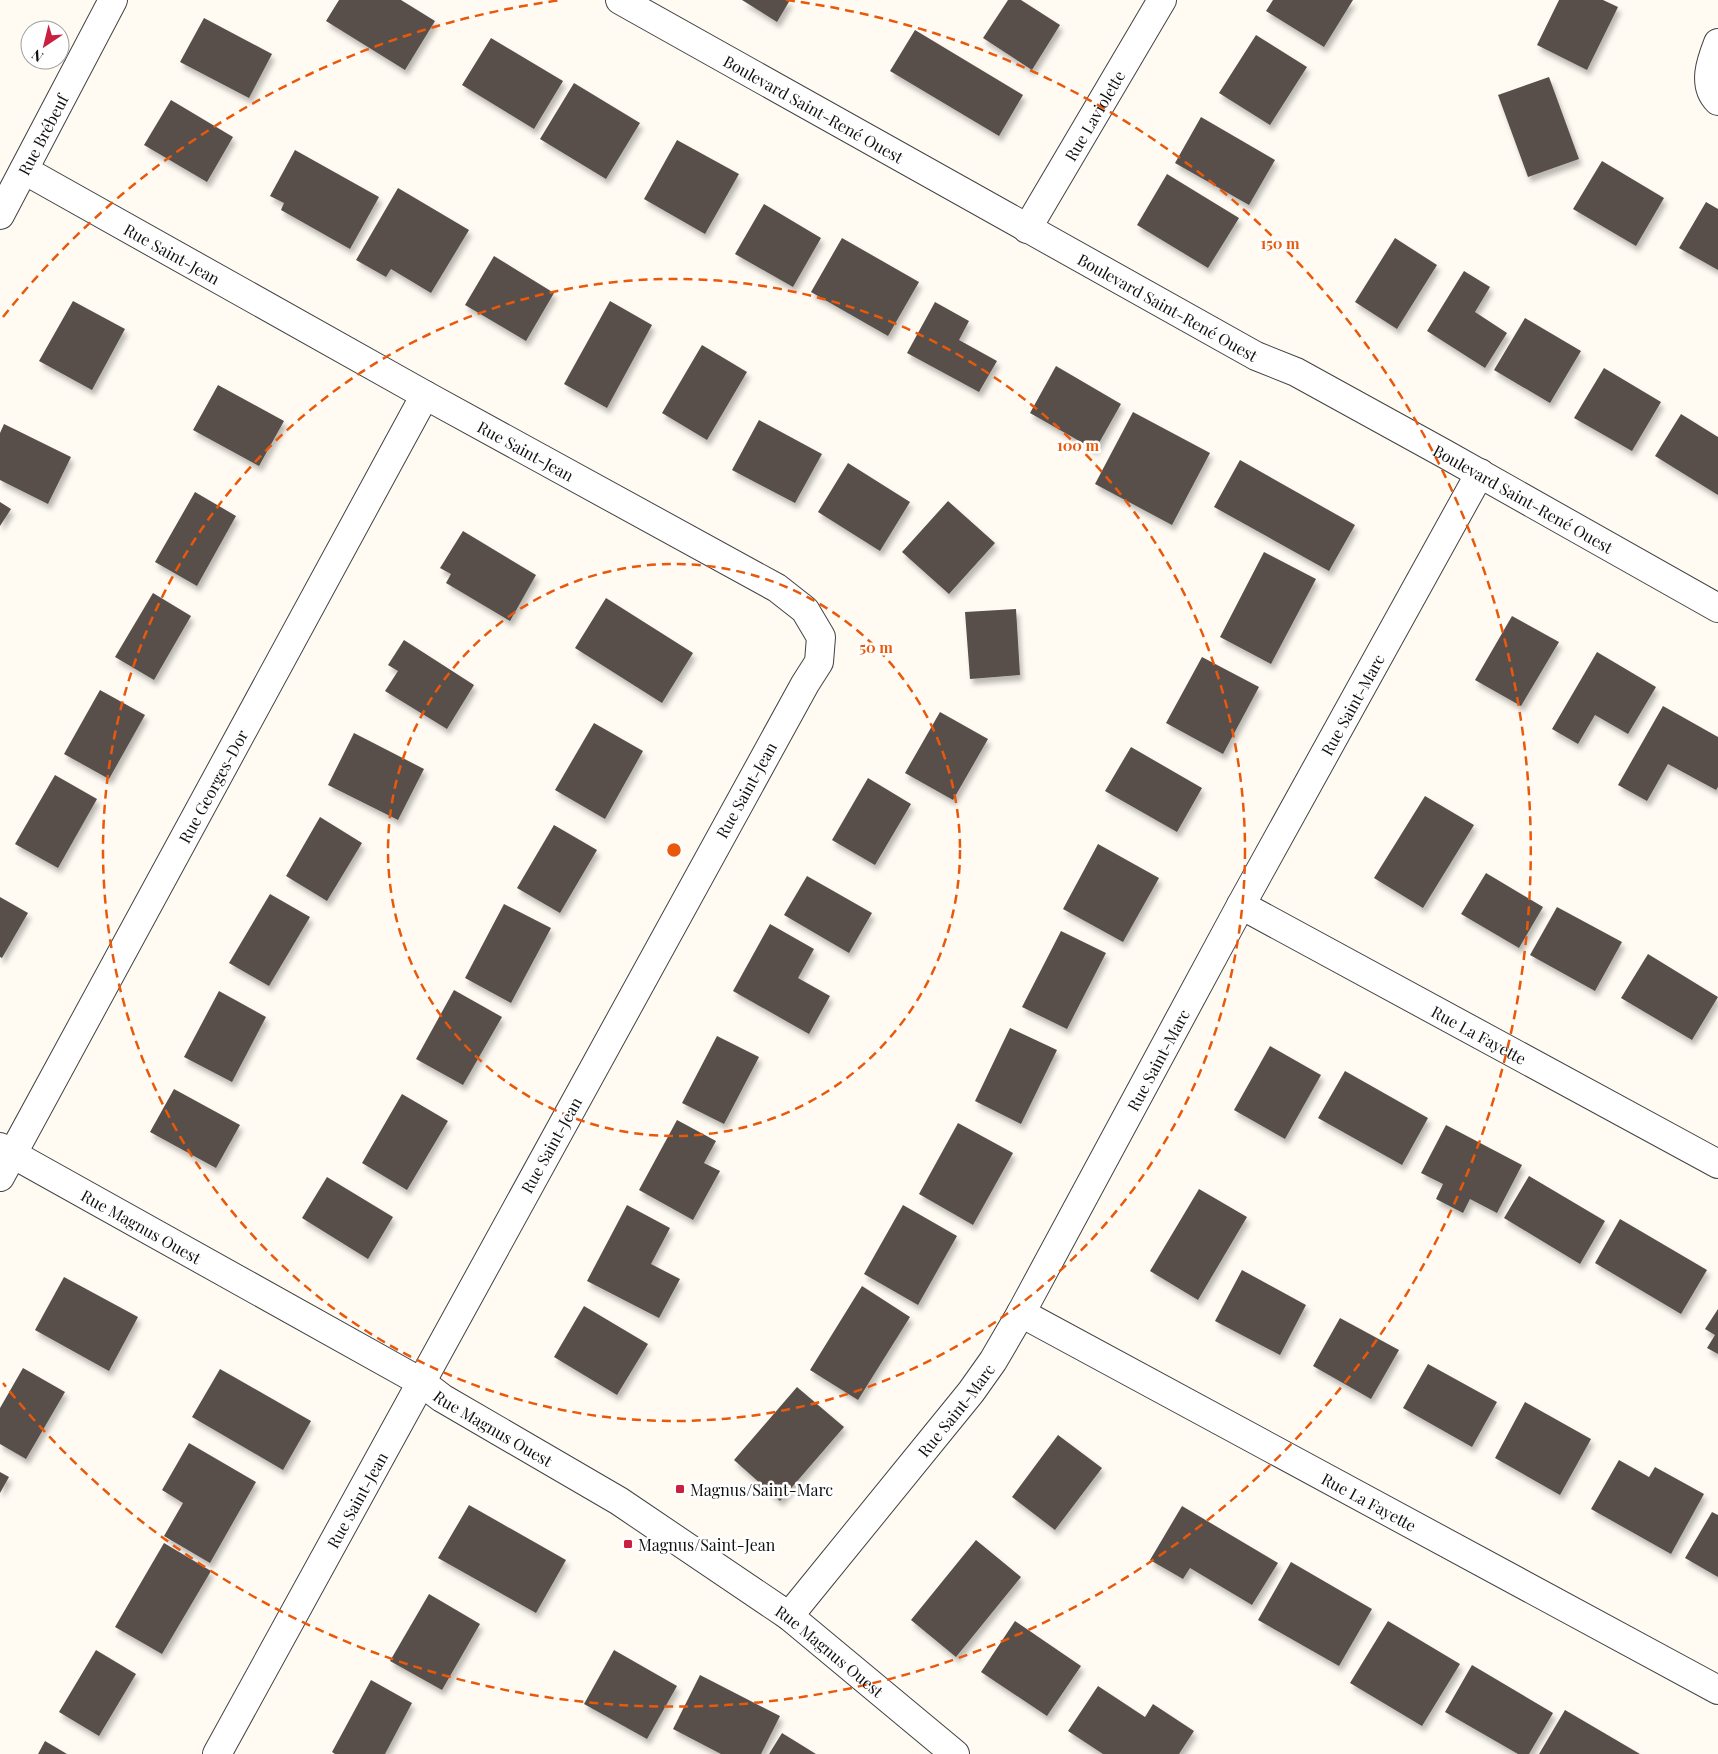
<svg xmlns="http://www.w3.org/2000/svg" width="1718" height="1754" font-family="'Playfair Display',serif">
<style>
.building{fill:#594f4b;filter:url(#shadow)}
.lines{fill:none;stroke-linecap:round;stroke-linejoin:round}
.minor-casing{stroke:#434343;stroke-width:30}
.minor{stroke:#fff;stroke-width:28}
.ring{fill:none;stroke:#e8590c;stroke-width:2.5;stroke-dasharray:9 6}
.poi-dot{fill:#c91f40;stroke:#fff;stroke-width:2}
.labels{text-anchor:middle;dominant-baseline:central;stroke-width:5;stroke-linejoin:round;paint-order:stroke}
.street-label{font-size:16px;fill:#101010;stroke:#fff}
.poi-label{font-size:16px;fill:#101010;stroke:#fff;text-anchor:start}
.centre{fill:#e8590c;stroke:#fff;stroke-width:2.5}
.ring-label{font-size:15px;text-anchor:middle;font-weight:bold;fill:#e8590c;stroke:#fff;stroke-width:5;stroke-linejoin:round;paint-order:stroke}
</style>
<defs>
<filter id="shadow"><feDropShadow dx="3" dy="5.5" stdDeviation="2.5" flood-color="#0004"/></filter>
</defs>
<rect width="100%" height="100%" fill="#fffbf3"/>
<path class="building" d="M339 0H401L435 21 405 70 326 21Z
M742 0H790L777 22Z
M1008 0H1021L1060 25 1032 70 983 38Z
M1273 0H1353L1324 47 1266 11Z
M1559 0H1603L1618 7 1587 70 1537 45Z
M204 18 272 54 249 98 180 62Z
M915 30 1023 95 999 136 890 71Z
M1256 35 1307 67 1270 125 1219 93Z
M491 38 563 81 534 129 462 85Z
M1549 77 1579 159 1528 177 1498 95Z
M574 83 640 123 606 179 540 139Z
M171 100 233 137 207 182 144 145Z
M1201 117 1275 160 1249 205 1175 163Z
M677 140 739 174 705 234 644 199Z
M295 150 379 197 350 249 281 210 284 203 270 196Z
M1602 161 1664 198 1636 246 1573 209Z
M1167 174 1239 218 1208 268 1137 225Z
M398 188 469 230 431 293 391 269 386 277 356 260Z
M1706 202 1718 209V270L1679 248Z
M764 204 821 238 793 287 735 254Z
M842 238 919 282 888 336 811 292Z
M1395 238 1437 265 1397 329 1355 302Z
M494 256 554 293 526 341 465 305Z
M1464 271 1490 287 1475 312 1507 333 1485 368 1427 331Z
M73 301 125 329 92 390 39 361Z
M610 301 652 325 607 408 564 384Z
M935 302 969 321 959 340 997 361 979 392 907 353Z
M1525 318 1581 351 1550 403 1494 370Z
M702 345 747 372 707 440 662 413Z
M1056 366 1121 404 1095 450 1030 413Z
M1604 368 1661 402 1632 451 1574 418Z
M218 385 284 421 259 466 193 430Z
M1133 412 1210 453 1172 525 1095 484Z
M1681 414 1718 437V495L1655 456Z
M759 420 822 454 795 503 732 470Z
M4 424 71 457 48 504 0 480V433Z
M1240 460 1355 525 1329 571 1214 507Z
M848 463 910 502 880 551 818 512Z
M195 492 236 516 197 586 155 562Z
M948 501 995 543 949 594 902 552Z
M0 502 11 509 0 526Z
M463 531 536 575 510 621 446 583 451 574 440 568Z
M1264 552 1316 579 1271 664 1220 637Z
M153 593 191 616 154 680 115 657Z
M606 598 693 653 662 703 575 648Z
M1016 609 1020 675 970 679 965 612Z
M1512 616 1559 642 1521 706 1475 680Z
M404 640 474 685 447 729 385 691 398 671 388 665Z
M1597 652 1656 687 1628 734 1595 715 1578 744 1552 729Z
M1202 657 1259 687 1223 754 1166 723Z
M100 690 145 715 109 779 64 754Z
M1663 706 1718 737V787L1716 790 1668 764 1647 801 1618 785Z
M940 712 988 739 953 800 905 773Z
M594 723 643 751 605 819 555 790Z
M354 733 424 769 398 820 328 785Z
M1131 747 1202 788 1177 832 1105 791Z
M55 775 97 799 58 868 15 844Z
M868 778 911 804 875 865 832 840Z
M1425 796 1474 825 1423 908 1374 878Z
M320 817 362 843 327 901 286 876Z
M554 825 597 850 560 913 517 888Z
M1098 844 1159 878 1123 942 1063 909Z
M1486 873 1543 907 1519 948 1461 914Z
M807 876 872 913 849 953 784 915Z
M270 894 310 917 269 986 229 963Z
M0 897 28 913 2 958 0 957Z
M504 904 551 928 511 1003 465 978Z
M1557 907 1622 942 1595 991 1530 955Z
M770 924 814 949 798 978 830 996 809 1034 733 991Z
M1061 931 1106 953 1067 1029 1022 1007Z
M1648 954 1718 997 1692 1040 1621 998Z
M454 990 502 1017 463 1085 416 1059Z
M219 991 266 1017 232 1082 184 1057Z
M1010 1028 1057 1050 1021 1124 975 1101Z
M717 1036 759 1057 724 1124 682 1103Z
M1270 1046 1321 1075 1285 1139 1234 1110Z
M1345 1071 1428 1118 1402 1165 1318 1118Z
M174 1089 240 1125 216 1168 150 1132Z
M402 1094 448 1121 407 1190 362 1163Z
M677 1120 716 1141 704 1163 720 1171 693 1220 639 1190Z
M958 1123 1013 1153 973 1225 919 1194Z
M1446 1125 1522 1165 1497 1213 1470 1199 1463 1213 1436 1199 1443 1184 1421 1173Z
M1529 1176 1605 1221 1580 1264 1504 1218Z
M327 1177 393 1217 368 1259 302 1218Z
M1199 1189 1247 1217 1198 1300 1150 1271Z
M627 1205 670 1228 651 1264 680 1279 659 1318 587 1281Z
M903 1205 957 1236 918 1305 864 1274Z
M1620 1219 1707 1270 1681 1314 1595 1263Z
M1242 1270 1306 1305 1280 1355 1215 1321Z
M64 1277 138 1317 109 1371 35 1330Z
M862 1286 910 1317 858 1400 810 1370Z
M584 1306 648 1344 617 1395 554 1357Z
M1718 1309V1354L1707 1348 1715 1335 1705 1329Z
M1340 1318 1399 1350 1371 1399 1313 1366Z
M1428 1364 1497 1402 1472 1447 1403 1408Z
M23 1368 65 1392 26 1459 0 1444V1408Z
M220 1369 311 1421 283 1470 192 1417Z
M797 1387 844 1427 780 1501 734 1460Z
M1525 1402 1591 1439 1560 1495 1495 1458Z
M1058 1435 1102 1468 1055 1530 1012 1497Z
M189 1443 256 1482 210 1563 164 1536 183 1503 162 1490Z
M1619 1460 1649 1477 1655 1467 1704 1494 1671 1554 1591 1509Z
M0 1472 9 1477 0 1493Z
M469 1505 566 1560 536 1613 438 1558Z
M1182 1506 1278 1563 1252 1605 1190 1568 1183 1579 1150 1560Z
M1712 1512 1718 1515V1577L1685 1558Z
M976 1540 1021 1577 956 1657 911 1620Z
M164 1543 211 1571 162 1654 115 1627Z
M1291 1562 1372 1609 1339 1666 1258 1620Z
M429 1594 480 1624 442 1690 390 1661Z
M1015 1621 1081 1666 1047 1716 981 1672Z
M1388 1621 1460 1664 1422 1726 1350 1683Z
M96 1650 136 1674 99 1736 59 1712Z
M614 1650 677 1686 647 1739 584 1704Z
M1472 1665 1553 1713 1529 1754H1518L1445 1712Z
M700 1675 780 1716 761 1754H721L673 1729Z
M371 1680 412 1703 385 1754H335L332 1752Z
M1098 1686 1145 1717 1153 1704 1194 1731 1179 1754H1103L1068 1731Z
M1565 1710 1640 1754H1539Z
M782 1733 816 1754H769Z
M45 1741 67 1754H38Z"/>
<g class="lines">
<g class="minor-casing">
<g id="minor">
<path id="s1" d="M620 0 1256 356 1296 372 1445 454 1718 608"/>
<path d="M1718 43C1711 61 1702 85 1718 101"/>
<path id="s2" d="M24 170 425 395 777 588 805 610 821 637 819 662 805 684 217 1754"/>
<path id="s3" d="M0 215 113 0"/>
<path id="s4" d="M1027 229 1162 0"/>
<path id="s5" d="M1241 905 1718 1164"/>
<path id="s6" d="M0 1147 421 1382 442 1398 619 1501 789 1616 955 1754"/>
<path id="s7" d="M0 1177 425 395"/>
<path id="s8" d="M1021 1313 1718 1690"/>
<path id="s9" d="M789 1616 971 1392 993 1361 1021 1313 1241 905 1480 473"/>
</g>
</g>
<use href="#minor" class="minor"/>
</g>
<g class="ring">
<circle cx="674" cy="850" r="286"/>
<circle cx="674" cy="850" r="571"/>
<path d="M3 317A857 857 0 0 1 562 0M786 0A857 857 0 1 1 3 1383"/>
</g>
<g class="poi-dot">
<rect x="675" y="1484" width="10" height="10" rx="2.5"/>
<rect x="623" y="1539" width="10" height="10" rx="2.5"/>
</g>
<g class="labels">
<g class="street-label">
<text stroke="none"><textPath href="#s1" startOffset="222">Boulevard Saint-René Ouest</textPath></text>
<text stroke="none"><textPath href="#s4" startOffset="132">Rue Laviolette</textPath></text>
<text stroke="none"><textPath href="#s3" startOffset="91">Rue Brébeuf</textPath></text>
<text stroke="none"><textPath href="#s2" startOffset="170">Rue Saint-Jean</textPath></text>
<text stroke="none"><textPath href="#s1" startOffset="628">Boulevard Saint-René Ouest</textPath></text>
<text stroke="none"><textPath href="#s2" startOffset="575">Rue Saint-Jean</textPath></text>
<text stroke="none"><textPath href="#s1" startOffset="1032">Boulevard Saint-René Ouest</textPath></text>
<text stroke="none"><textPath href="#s9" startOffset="1075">Rue Saint-Marc</textPath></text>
<text stroke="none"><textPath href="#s7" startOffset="445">Rue Georges-Dor</textPath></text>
<text transform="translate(746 790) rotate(-61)">Rue Saint-Jean</text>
<text stroke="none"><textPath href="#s5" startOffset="271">Rue La Fayette</textPath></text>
<text stroke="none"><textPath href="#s9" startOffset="670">Rue Saint-Marc</textPath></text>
<text transform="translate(551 1145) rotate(-61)">Rue Saint-Jean</text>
<text stroke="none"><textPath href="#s6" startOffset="162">Rue Magnus Ouest</textPath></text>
<text stroke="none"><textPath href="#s9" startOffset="265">Rue Saint-Marc</textPath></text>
<text stroke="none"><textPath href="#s6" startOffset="568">Rue Magnus Ouest</textPath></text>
<text transform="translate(357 1500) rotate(-61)">Rue Saint-Jean</text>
<text stroke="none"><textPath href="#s8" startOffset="396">Rue La Fayette</textPath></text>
<text stroke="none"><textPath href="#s6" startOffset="972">Rue Magnus Ouest</textPath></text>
</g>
<g class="poi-label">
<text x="690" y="1489">Magnus/Saint-Marc</text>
<text x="638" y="1544">Magnus/Saint-Jean</text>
</g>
</g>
<circle cx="674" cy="850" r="8" class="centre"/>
<g class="ring-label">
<text x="1280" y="249">150 m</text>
<text x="1078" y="451">100 m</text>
<text x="876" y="653">50 m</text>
</g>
<g transform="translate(45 45) rotate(215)"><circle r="24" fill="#ffffff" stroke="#9f9f9f"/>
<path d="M0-4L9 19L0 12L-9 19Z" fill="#c91f40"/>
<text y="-8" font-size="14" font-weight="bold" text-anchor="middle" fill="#101010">N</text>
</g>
</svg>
